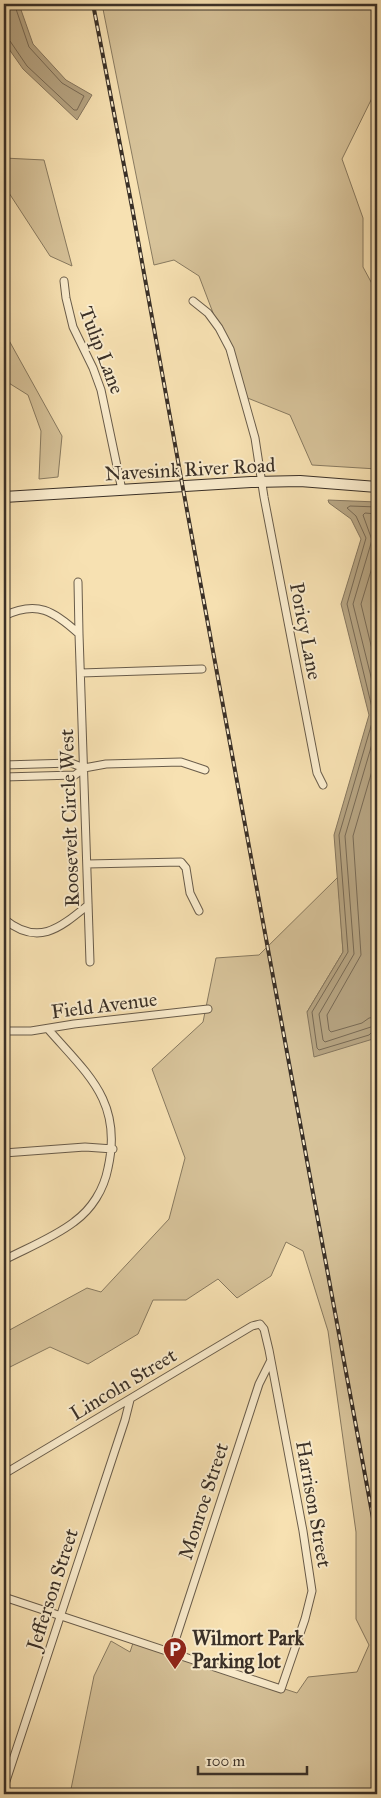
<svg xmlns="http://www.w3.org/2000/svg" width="381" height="1798" font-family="'IM FELL Great Primer',serif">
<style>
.green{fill:#d7c39a;stroke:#887a60}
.water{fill:#b7a583;stroke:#85765e}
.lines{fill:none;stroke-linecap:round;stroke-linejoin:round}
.shore{stroke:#786a55;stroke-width:1}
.minor-casing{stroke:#695c4a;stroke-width:9}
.secondary-casing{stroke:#3a3027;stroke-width:12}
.minor{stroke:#faeccd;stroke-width:7}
.secondary{stroke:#faeccd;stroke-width:10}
.rail-casing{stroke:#3a3027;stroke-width:4}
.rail{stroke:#faeccd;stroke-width:2;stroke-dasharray:5.5;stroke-linecap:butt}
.labels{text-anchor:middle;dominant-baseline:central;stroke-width:4;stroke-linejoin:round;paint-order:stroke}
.street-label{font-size:20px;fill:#3a3027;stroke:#faeccd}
.poi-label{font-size:20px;font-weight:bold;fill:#3a3027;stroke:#faeccd;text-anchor:start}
</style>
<rect width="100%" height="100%" fill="#f7e1b2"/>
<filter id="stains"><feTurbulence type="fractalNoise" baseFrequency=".004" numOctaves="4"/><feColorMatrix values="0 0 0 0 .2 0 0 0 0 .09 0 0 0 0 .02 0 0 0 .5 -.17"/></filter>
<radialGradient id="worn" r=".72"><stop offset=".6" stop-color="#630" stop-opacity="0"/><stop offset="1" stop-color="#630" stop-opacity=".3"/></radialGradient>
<path class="green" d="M102 4H377V94L375 92 342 159 363 218V267L377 293V469L312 465 290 415 245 397 199 276 174 260 154 265Z
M4 158 44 160 72 266 50 256 9 193 4 194Z
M4 323 6 335 62 436 58 477 39 479 41 431 28 395 4 380Z
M338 877 343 952 307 1012 373 1039 377 1033V1794H70L94 1676 111 1641 130 1652 134 1640 297 1693 308 1677 357 1672 369 1645 356 1619V1532L328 1331 303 1251 286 1242 271 1276 237 1298 218 1279 186 1300H153L138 1334 88 1364 50 1347 4 1370V1333L87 1288 101 1292 169 1219 185 1158 152 1069 203 1022 216 958 259 955Z"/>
<path class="water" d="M4 4H40L20 7 33 44 66 80 92 95 77 120 23 69 4 42Z
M328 500 377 502V1033L373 1039 314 1057 307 1012 343 952 334 835 369 715 341 604 361 539 351 519 329 503Z"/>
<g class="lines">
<path class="shore" d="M4 40 10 41 27 66 74 110H77L84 96 62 83 29 47 16 9V4
M377 507 350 506 347 508 356 516 366 538 347 604 374 716 339 835 348 952 312 1012 317 1048 319 1050 369 1035 373 1031H377
M377 514 365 513 363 515 372 540 353 604 377 701
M377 551 361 604 377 670
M377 727 345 836 354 954 319 1014 323 1040 325 1042 377 1025
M377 754 353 836 361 955 327 1015 329 1030 331 1032 362 1023 369 1018 377 1017"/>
<g class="minor-casing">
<path id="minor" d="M64 281 66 298 73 327 93 368 101 390 122 490
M193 301 208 313 219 328 230 349 255 438 264 497 317 773 323 785
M78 582 79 634
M4 616C37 600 54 611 79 634L90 962
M81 673 202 669
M4 765 71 763 84 768 106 764 181 762 205 770
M4 777 75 775 84 768
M87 864 181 862 186 868 190 893 199 911
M4 919C38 947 60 928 88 905
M4 1031H31L74 1024 208 1009
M4 1153 85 1147 113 1149
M4 1260C27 1248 53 1238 74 1222 92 1209 104 1189 108 1168 123 1101 87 1074 48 1029
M4 1474 252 1326 260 1324 264 1329 269 1350 303 1531 312 1591 305 1619 281 1689 4 1597
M171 1653 259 1384 270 1362
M4 1787 125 1420 130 1400"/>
</g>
<g class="secondary-casing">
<path id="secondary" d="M4 497 251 482 300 481 377 487"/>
</g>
<use href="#minor" class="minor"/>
<use href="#secondary" class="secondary"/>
<g class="rail-casing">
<path id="rail" d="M93 4 132 207 184 494 377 1540"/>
</g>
<use href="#rail" class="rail"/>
</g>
<defs>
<g id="parking-pin" transform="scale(1.25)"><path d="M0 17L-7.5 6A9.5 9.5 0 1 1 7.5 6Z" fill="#8f2418" stroke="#faeccd"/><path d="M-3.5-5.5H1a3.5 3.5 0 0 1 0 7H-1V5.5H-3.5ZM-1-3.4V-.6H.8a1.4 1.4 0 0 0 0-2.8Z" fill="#fff"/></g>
</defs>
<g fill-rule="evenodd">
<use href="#parking-pin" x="175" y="1649"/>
</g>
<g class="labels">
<g class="street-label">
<text transform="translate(102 350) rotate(69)">Tulip Lane</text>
<text transform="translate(190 469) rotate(-3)">Navesink River Road</text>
<text transform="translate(306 631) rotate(79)">Poricy Lane</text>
<text transform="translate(69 818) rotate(-92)">Roosevelt Circle West</text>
<text transform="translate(104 1005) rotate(-7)">Field Avenue</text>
<text transform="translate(123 1384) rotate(-31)">Lincoln Street</text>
<text transform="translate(203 1501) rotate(-72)">Monroe Street</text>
<text transform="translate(314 1504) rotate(80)">Harrison Street</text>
<text transform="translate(52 1589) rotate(-72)">Jefferson Street</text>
</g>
<g class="poi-label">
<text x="192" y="1638">Wilmort Park<tspan x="192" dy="23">Parking lot</tspan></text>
</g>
</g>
<rect width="381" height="1798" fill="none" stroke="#f7e1b2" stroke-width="20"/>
<rect x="5" y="5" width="371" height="1788" fill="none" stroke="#3a3027" stroke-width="2.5"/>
<rect x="10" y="10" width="361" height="1778" fill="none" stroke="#3a3027"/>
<path d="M198 1766v8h109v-8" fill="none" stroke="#3a3027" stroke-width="2.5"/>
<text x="206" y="1766" font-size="15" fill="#3a3027" stroke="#faeccd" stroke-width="4" paint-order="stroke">100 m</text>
<rect width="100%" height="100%" filter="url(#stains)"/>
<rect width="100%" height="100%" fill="url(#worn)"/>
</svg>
